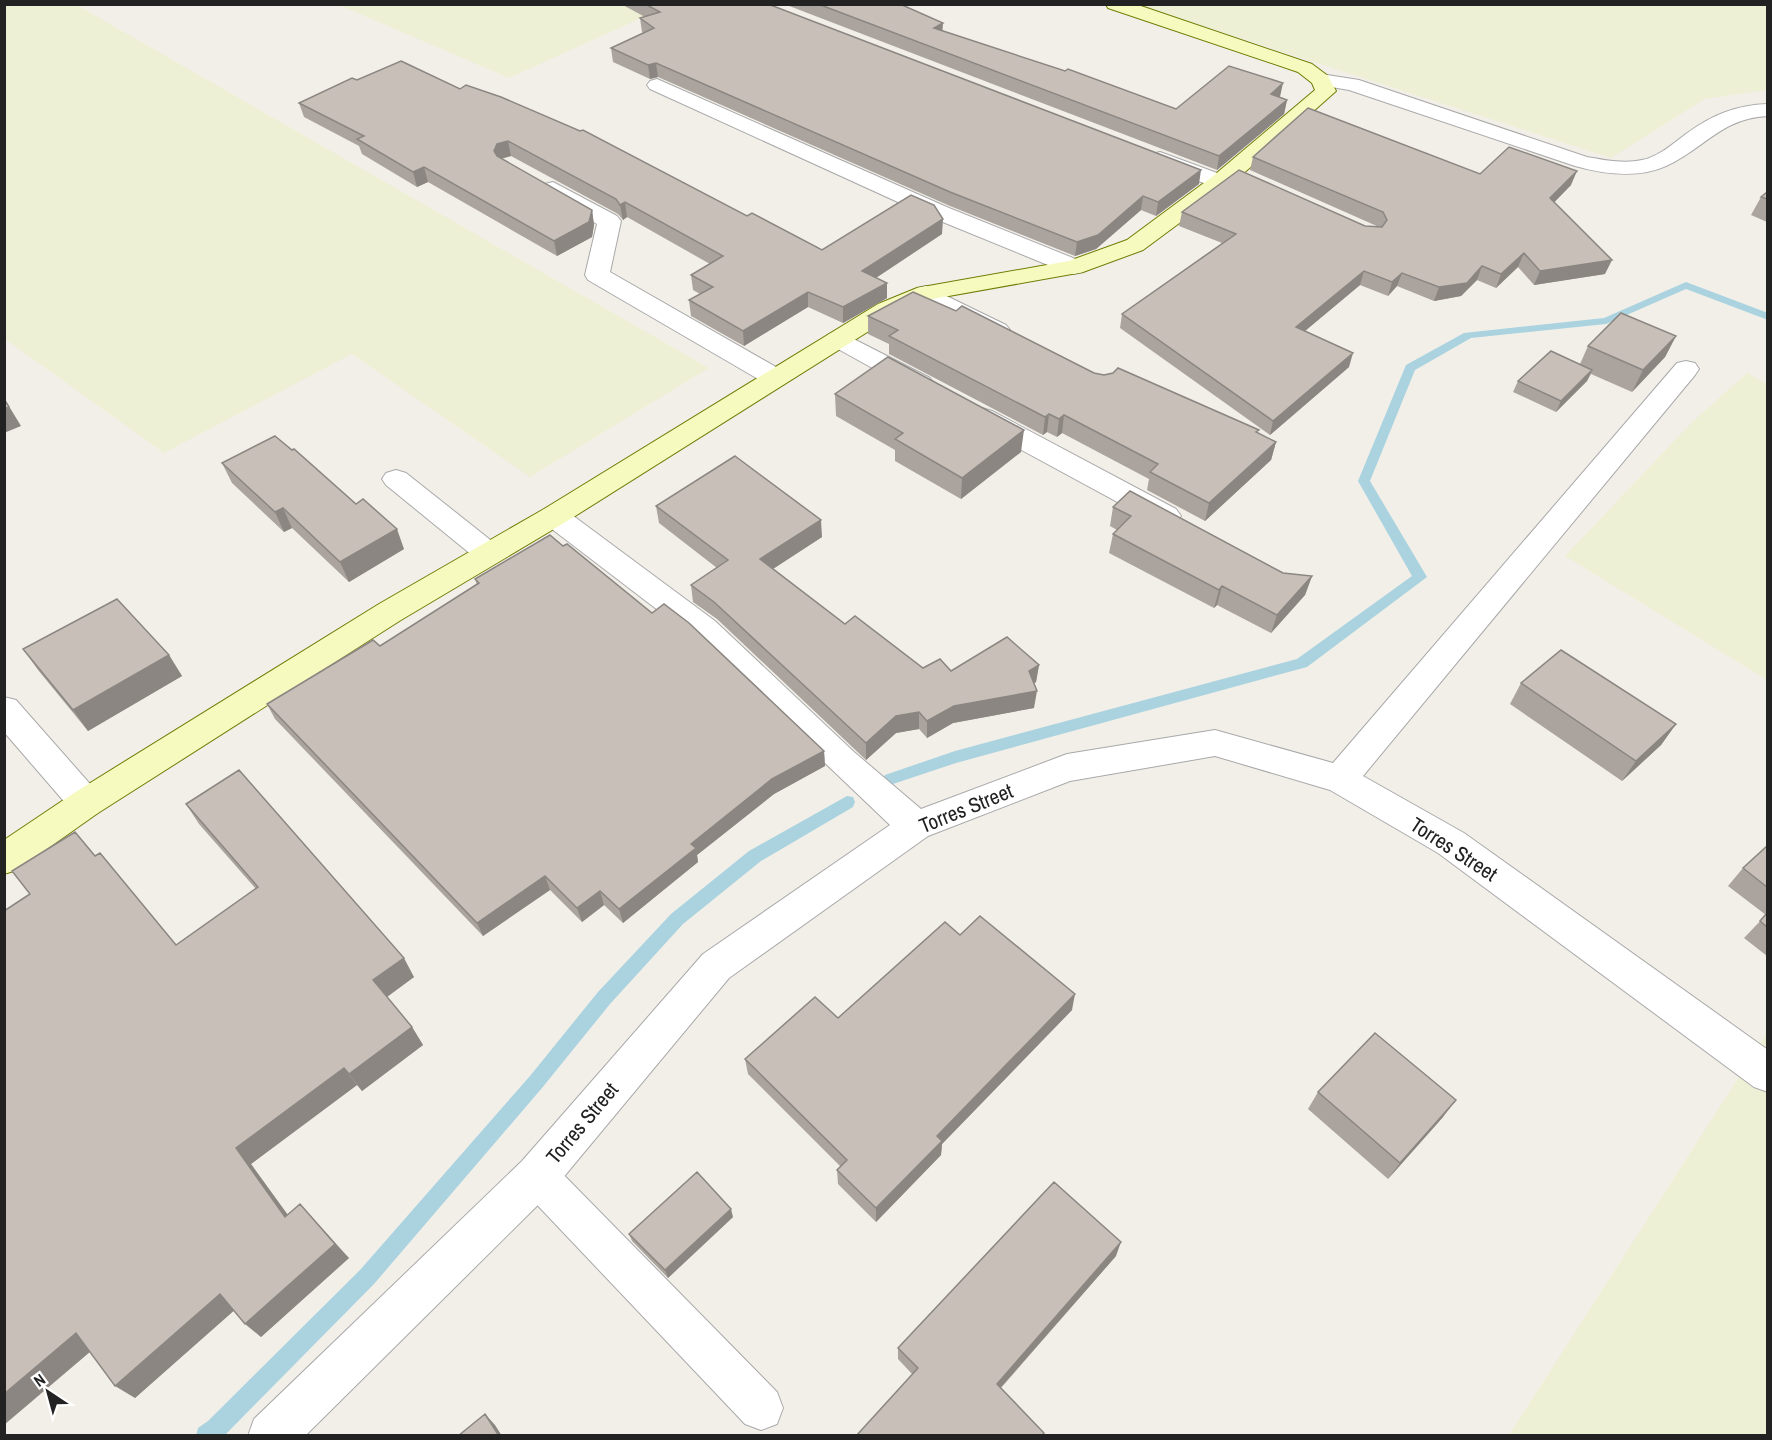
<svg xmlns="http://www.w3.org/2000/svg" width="1772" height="1440" font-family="'Archivo Narrow',sans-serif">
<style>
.farmland{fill:#eef0d5}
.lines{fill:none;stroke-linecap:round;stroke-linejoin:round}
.stream{fill:#aad3df;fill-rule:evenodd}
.lane-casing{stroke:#a9a9a9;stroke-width:2}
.street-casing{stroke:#a9a9a9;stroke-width:2}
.secondary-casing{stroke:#707d05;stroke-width:2}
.lane{fill:#fff;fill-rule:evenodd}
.street{fill:#fff;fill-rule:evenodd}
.secondary{fill:#f7fabf;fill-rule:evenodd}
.wall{fill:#aba49e}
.shaded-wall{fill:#8b8681}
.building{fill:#c7bfb8;stroke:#8b8681;stroke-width:1.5}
.labels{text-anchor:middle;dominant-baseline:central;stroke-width:6;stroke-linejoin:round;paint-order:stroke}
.street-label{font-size:21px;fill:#222;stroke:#fff}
</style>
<rect width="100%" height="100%" fill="#f2efe9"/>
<path class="farmland" d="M624 4 648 15 509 78 339 5Z
M77 5 709 368 530 477 352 354 164 453 5 339V5Z
M1137 5H1767V90L1705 99 1611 158Z
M1747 373 1767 384V680L1565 556 1691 423Z
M1767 1033V1435H1509Z"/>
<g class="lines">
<path class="stream" d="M1686 282 1768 313V320L1686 289 1606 324 1471 338 1415 370 1370 481 1427 577 1307 667 956 763 890 785 885 783 882 779 885 775 955 751 1297 659 1412 576 1358 481 1406 365 1464 333 1604 318Z
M847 796 853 797 855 802 853 807 761 861 683 924 610 1004 542 1088 374 1284 224 1436H196L198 1428 208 1421 360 1270 530 1076 598 992 671 914 749 851Z"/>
<g class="lane-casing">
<path id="lane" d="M1321 74 1359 80 1587 157C1604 160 1624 164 1642 160 1658 157 1673 144 1686 134 1712 115 1736 105 1768 104V116C1721 118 1704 149 1666 166 1637 179 1604 174 1575 166L1349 90 1314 84 1311 80Z
M396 470 406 473 498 546 502 553 498 560 488 563 478 560 386 485 382 479 386 473Z
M537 1156 551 1162 777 1392 783 1408 777 1424 761 1430 745 1424 523 1190 517 1176 523 1162Z"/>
</g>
<g class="street-casing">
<path id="street" d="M657 79 949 208 1083 262 1086 267 1083 272 1074 274 1065 272 933 218 650 89 647 85 650 81Z
M1160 152 1228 177 1231 182 1228 187 1220 189 1152 164 1149 159 1152 154Z
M553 182 617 216 621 221 610 272 783 371 787 377 783 383 774 385 765 383 588 280 585 275 597 224 545 194 542 189 545 184Z
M926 286 1006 325 1010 330 1006 335 997 338 988 335 917 298 914 293 917 288Z
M838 331 930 378 934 384 930 390 921 392 912 390 829 344 825 339 829 334Z
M1686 361 1695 363 1699 369 1695 375 1363 776 1464 833 1768 1050V1092L1754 1087 1438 853 1330 790 1215 756 1070 781 928 836 729 978 552 1191 305 1436H248L254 1419 522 1161 703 954 890 825 693 637 544 523 539 516 544 509 554 506 564 509 715 621 854 752 921 809 1067 754 1215 730 1333 763 1677 363Z
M982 408 992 411 1176 509 1181 516 1176 523 1166 526 1156 523 972 423 968 417 972 411Z
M4 697 16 700 98 793 103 803 98 813 86 817 74 813 4 732Z"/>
</g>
<g class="secondary-casing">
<path id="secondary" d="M1106 4H1135L1312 64 1328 76 1336 91 1228 187 1143 250 1083 272 932 299 896 314 564 523 401 620 98 813 17 870 4 874V840L74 793 379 604 544 509 878 304 917 288 1069 261 1127 240 1212 177 1315 90 1312 83 1298 72 1108 8Z"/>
</g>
<use href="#lane" class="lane"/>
<use href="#street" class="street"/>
<use href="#secondary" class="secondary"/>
</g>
<path class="wall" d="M621 4H768L1199 184 1156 216 1141 210 1096 249 1075 256 950 206 658 77 650 79 613 62 611 48 643 33 642 32 640 18 645 17Z
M784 4H900L943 31 1176 109 1280 97 1287 100 1284 114 1217 170Z
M357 80 460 89 747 216 822 250 942 234 876 278 887 283V298L843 323 808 307 744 346 691 316 689 300 700 294 693 290 691 275 710 264 627 217 623 220 618 214 511 156 501 159 592 210 594 225 592 237 557 256 428 182 417 187 362 154 359 146 304 117 299 103Z
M1253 157 1480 174 1571 185 1554 202 1605 274 1534 285 1518 267 1496 288 1477 280 1461 296 1434 301 1397 286 1388 296 1360 285 1305 331 1349 367 1270 435 1120 328 1122 314 1222 243 1179 226 1182 212 1365 226 1379 227 1250 170Z
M1767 192V222L1751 215 1761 197Z
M868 316 1094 373 1258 433 1276 442 1271 460 1205 521 1147 490 1149 479 1062 433 1057 437 1047 432 1043 435 889 354V344L868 334Z
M1676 336 1665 357 1632 392 1591 374 1587 381 1556 412 1513 392 1518 381 1580 364 1588 346Z
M835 394 1021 452 961 499 895 461V450L836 416Z
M222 463 356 504 404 549 349 582 292 528 284 532 232 483Z
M656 506 822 537 773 569 845 624 923 668 951 671 1039 665 1036 682 1034 683V708L953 723 927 738 919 729 896 733 866 760 717 619 693 602 691 585 717 568 659 523Z
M1113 507 1283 573 1312 576 1305 595 1271 633 1217 605 1214 608 1109 553 1113 534 1117 530 1110 526Z
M563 546 652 613 824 751 825 766 774 794 697 855 698 862 623 923 604 905 582 922 550 890 483 936 275 719 267 704 380 646 477 585 475 579Z
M23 649 169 655 182 676 88 731 38 670Z
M1521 683 1676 724 1661 745 1622 781 1510 704Z
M186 804 414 977 387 997 412 1027 423 1045 362 1091 357 1085 251 1164 288 1215 349 1258 261 1337 234 1310 135 1398 95 856 176 945 256 889 199 824Z
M1767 846V956L1744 938 1766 915 1728 886 1743 868Z
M960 935 1072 1010 942 1144 941 1155 876 1222 838 1184 837 1170 841 1167 748 1074 745 1059 838 1018Z
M1318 1092 1443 1117 1388 1179 1308 1109Z
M733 1217 668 1278 632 1241 629 1234Z
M1116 1256 1001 1388 912 1374 898 1359V1348Z"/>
<path class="shaded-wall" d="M943 23 942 36 934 28Z
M656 63 658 77 650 79 648 65Z
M1283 83 1280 97 1271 94Z
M1287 100 1284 114 1217 170 1219 156Z
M508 141 511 156 500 159 497 166 494 151 497 144Z
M424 167 428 182 417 187 413 172Z
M1201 170 1199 184 1156 216 1158 202Z
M1577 171 1571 185 1545 212 1550 198Z
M1143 196 1141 210 1096 249 1075 256 1077 242Z
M625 202 627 217 623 220 620 205Z
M592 210 594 225 592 237 557 256 554 241Z
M943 219 942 234 862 287V271Z
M1524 253 1518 267 1496 288 1501 274Z
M1612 260 1605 274 1534 285 1540 271Z
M1482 266 1477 280 1461 296 1434 301 1439 287Z
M1364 271 1360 285 1293 341 1296 327Z
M1402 273 1397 286 1388 296 1392 282Z
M887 283V298L843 323V307Z
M808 292V307L744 346 743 331Z
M1676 336 1665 357 1632 392 1643 370Z
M1353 353 1349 367 1270 435 1273 421Z
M1592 370 1587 381 1556 412 1561 401Z
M4 398 21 426 4 433Z
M1049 414 1047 432 1043 435 1045 417Z
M1064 415 1062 433 1057 437 1059 419Z
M1024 430 1021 452 961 499 962 478Z
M1276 442 1271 460 1205 521 1209 503Z
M283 508 292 528 284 532 275 512Z
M821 520 822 537 762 576 760 559Z
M397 529 404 549 349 582 340 562Z
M1312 576 1305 595 1271 633 1277 615Z
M1222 586 1217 605 1214 608 1219 590Z
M169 655 182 676 88 731 73 710Z
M1039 665 1036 682 1027 688 1029 671Z
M1037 691 1034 708 953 723 927 738V721L954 706Z
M919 712V729L896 733 866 760V743L896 716Z
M1676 724 1661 745 1622 781 1636 761Z
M824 751 825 766 774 794 697 855 698 862 623 923 619 909 691 844 772 779Z
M545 876 550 890 483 936 477 923Z
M600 891 604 905 582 922 577 908Z
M404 958 414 977 384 999 373 980Z
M1075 994 1072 1010 942 1144 941 1155 876 1222V1208L937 1136Z
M412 1027 423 1045 362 1091 349 1074Z
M344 1068 357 1085 251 1164 300 1232 285 1217 236 1148Z
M1456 1100 1443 1117 1388 1179 1400 1163Z
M300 1204 349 1258 261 1337 245 1324Z
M731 1209 733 1217 668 1278 665 1270Z
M1121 1242 1116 1256 994 1395 997 1384Z
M220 1294 237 1308 135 1398 115 1386Z
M76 1333 97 1346 4 1425V1394Z
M485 1414 495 1425 502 1436H499Z"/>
<path class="building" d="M645 4H768L1201 170 1158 202 1143 196 1098 235 1077 242 950 192 656 63 648 65 611 48 654 28 640 18 660 12Z
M818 4H900L943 23 934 28 1065 71 1068 69 1176 109 1229 66 1283 83 1271 94 1287 100 1219 156Z
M401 61 460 89 466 85 501 97 580 131 583 130 747 216 752 213 822 250 911 195 934 205 943 219 862 271 887 283 843 307 808 292 743 331 689 300 713 287 691 275 723 256 625 202 620 205 616 199 508 141 497 144 494 151 497 156 592 210 589 222 554 241 424 167 413 172 357 139 364 136 299 103 352 78 357 80Z
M1308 108 1480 174 1509 147 1577 171 1550 198 1612 260 1540 271 1524 253 1501 274 1482 266 1467 283 1439 287 1402 273 1392 282 1364 271 1296 327 1353 353 1273 421 1122 314 1236 234 1182 212 1239 170 1365 226 1382 227 1387 220 1383 212 1253 157Z
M1767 192V199L1761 197Z
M913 292 956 311 962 306 1094 373 1104 375 1113 373 1118 368 1259 430 1256 432 1276 442 1209 503 1150 472 1158 464 1064 415 1059 419 1049 414 1045 417 889 336 898 330 868 316Z
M1621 313 1676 336 1643 370 1588 346Z
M1551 351 1592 370 1561 401 1518 381Z
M888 357 1024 430 962 478 895 439 903 433 835 394Z
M4 399 9 407 4 409Z
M275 436 292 450 294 449 356 504 363 499 397 529 340 562 283 508 275 512 222 463Z
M735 456 821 520 760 559 845 624 855 616 923 668 940 659 951 671 1007 637 1039 665 1029 671 1037 691 954 706 927 721 919 712 896 716 866 743 714 602 691 585 728 560 656 506Z
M1130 491 1283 573 1312 576 1277 615 1222 586 1219 590 1113 534 1131 516 1113 507Z
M550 535 563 546 567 544 652 613 664 604 689 623 824 751 772 779 691 844 696 848 619 909 600 891 577 908 545 876 477 923 267 704 373 640 380 646 479 583 475 579Z
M117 599 169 655 73 710 23 649Z
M1561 650 1676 724 1636 761 1521 683Z
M239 770 404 958 373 980 412 1027 349 1074 344 1068 236 1148 285 1217 300 1204 335 1244 245 1324 220 1294 115 1386 76 1333 4 1394V911L30 894 12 871 75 832 95 856 100 853 176 945 258 887 186 804Z
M1767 846V887L1743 868Z
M1767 913V927L1760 921Z
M980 916 1075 994 937 1136 942 1141 876 1208 837 1170 847 1160 745 1059 815 997 838 1018 945 922 960 935Z
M1375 1033 1456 1100 1400 1163 1318 1092Z
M697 1172 731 1209 665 1270 629 1234Z
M1054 1182 1121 1242 997 1384 1044 1433 1042 1436H856L918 1368 898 1348Z
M485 1414 499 1436H458Z"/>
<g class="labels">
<g class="street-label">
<text transform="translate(966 808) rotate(-22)">Torres Street</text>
<text transform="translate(1454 849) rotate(33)">Torres Street</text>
<text transform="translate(582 1123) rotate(-50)">Torres Street</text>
</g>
</g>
<rect width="1772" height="1440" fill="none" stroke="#222222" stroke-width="12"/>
<g transform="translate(48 1392) rotate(324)" stroke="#ffffff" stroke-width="4.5" paint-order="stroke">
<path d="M0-4.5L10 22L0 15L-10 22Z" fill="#222222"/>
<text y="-9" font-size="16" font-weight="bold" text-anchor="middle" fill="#222222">N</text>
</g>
</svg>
